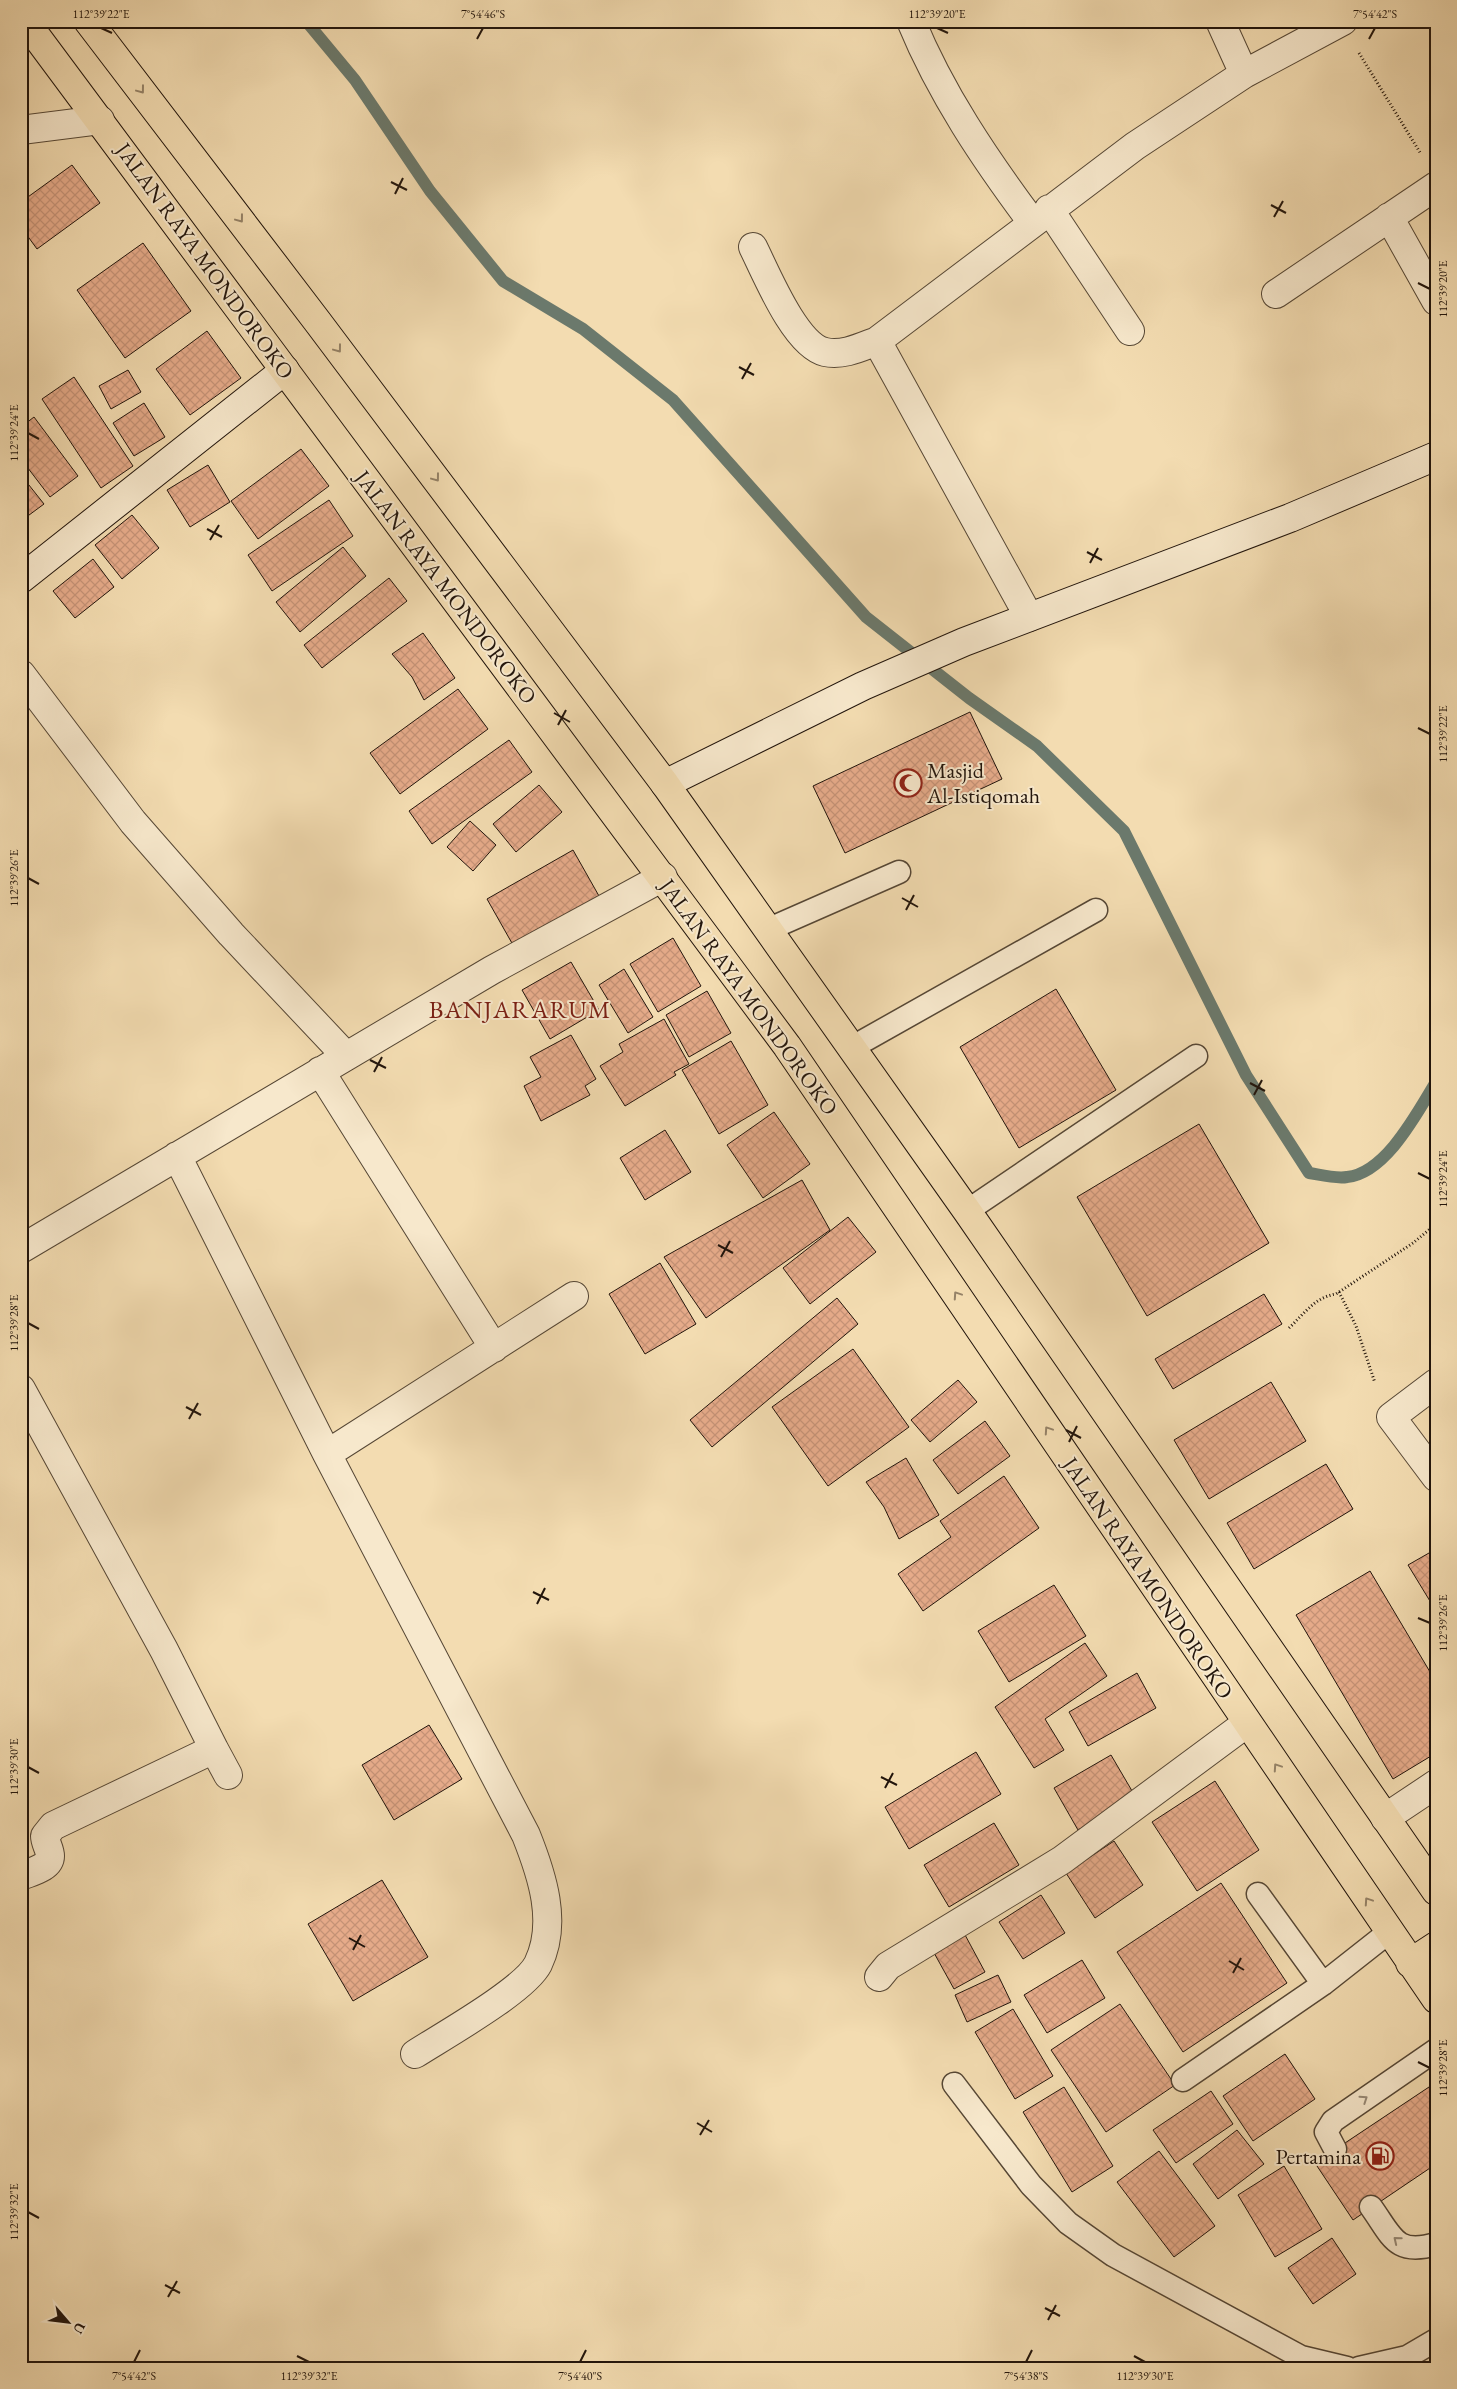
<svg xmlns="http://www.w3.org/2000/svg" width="1457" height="2389" font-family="'EB Garamond',serif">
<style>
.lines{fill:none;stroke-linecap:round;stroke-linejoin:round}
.stream{stroke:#6b796c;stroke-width:12}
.building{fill:url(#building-cross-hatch);stroke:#22150c}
.lane-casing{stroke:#564735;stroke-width:25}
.street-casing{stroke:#564735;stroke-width:30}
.secondary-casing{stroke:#22150c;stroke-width:30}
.highway-casing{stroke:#22150c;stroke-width:30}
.path{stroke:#22150c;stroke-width:3;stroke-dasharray:1 2.5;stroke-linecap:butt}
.lane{stroke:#f7e8cc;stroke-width:22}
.street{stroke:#f7e8cc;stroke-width:28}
.secondary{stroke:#f7e8cc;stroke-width:28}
.highway{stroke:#f3dcb1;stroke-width:28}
.oneway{stroke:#958267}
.oneway2{stroke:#978976}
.ticks{fill:none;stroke:#22150c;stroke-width:2}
.labels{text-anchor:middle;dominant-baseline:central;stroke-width:4;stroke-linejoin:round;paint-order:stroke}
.street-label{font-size:22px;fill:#22150c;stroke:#f7e8cc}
.poi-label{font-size:22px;fill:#22150c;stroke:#f7e8cc;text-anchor:start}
.quarter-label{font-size:25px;letter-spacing:1px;fill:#7a1f14;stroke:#f7e8cc}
.neatline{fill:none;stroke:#22150c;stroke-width:2}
.ticks-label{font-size:12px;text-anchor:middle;fill:#22150c}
</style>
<defs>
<pattern id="building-cross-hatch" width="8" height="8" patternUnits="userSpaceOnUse" patternTransform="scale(1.25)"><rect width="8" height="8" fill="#e6ab8a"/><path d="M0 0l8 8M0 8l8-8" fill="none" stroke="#c59276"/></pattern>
</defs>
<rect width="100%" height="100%" fill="#f3dcb1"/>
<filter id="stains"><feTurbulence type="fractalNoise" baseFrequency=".004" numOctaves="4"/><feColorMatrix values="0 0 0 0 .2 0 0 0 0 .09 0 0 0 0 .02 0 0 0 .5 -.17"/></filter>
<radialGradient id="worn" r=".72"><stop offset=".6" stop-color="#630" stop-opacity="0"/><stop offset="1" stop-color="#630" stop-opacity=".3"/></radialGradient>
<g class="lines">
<path class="stream" d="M306 21 355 80 430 191 503 281 583 329 673 400 866 617 969 698 1037 746 1124 831 1246 1075 1309 1173C1321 1175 1336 1179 1347 1177 1386 1173 1417 1113 1436 1082"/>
</g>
<path class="building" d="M72 165 100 203 37 249 21 227V202Z
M143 243 191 311 125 358 77 290Z
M207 331 241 378 190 415 156 369Z
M128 370 141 392 111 409 99 386Z
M74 377 133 466 101 488 42 399Z
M144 403 165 437 134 456 113 423Z
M34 417 78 476 50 497 21 459V427Z
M301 449 329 486 258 539 231 501Z
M208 465 230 502 190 527 167 490Z
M21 475 44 504 21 521Z
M329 500 353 536 272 591 248 555Z
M132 515 159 548 122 579 95 545Z
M343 547 366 576 300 632 276 602Z
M93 559 114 587 75 618 53 591Z
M389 578 407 601 322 668 304 645Z
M423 633 455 678 424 700 412 677 392 654Z
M458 689 488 729 400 794 370 753Z
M970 712 1002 779 845 853 813 786Z
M509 740 532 772 432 844 409 811Z
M539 785 562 812 516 852 493 824Z
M470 821 496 845 473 871 447 847Z
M573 850 599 896 513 945 487 899Z
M673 938 701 986 658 1012 630 964Z
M571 962 599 1010 550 1039 522 990Z
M624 969 653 1017 628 1033 599 985Z
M1056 989 1116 1090 1019 1148 960 1047Z
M707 991 731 1033 689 1057 666 1015Z
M664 1019 689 1064 674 1072 676 1075 625 1106 600 1066 623 1052 619 1044Z
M571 1035 596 1079 585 1086 590 1095 541 1121 524 1086 541 1077 530 1057Z
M731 1041 768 1105 719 1134 682 1070Z
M774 1112 810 1164 763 1198 727 1145Z
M1199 1124 1269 1243 1147 1316 1077 1197Z
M665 1130 691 1172 645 1200 620 1158Z
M802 1180 830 1230 706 1318 664 1257Z
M848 1217 876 1252 810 1304 783 1268Z
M660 1263 696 1324 645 1354 609 1294Z
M1264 1294 1282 1324 1173 1389 1155 1359Z
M837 1298 858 1324 712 1447 690 1420Z
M853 1349 909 1427 828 1486 772 1407Z
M958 1380 977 1402 930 1442 911 1420Z
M1271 1382 1306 1441 1209 1499 1174 1440Z
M985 1421 1010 1456 958 1494 933 1460Z
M906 1458 939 1515 899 1539 884 1507 866 1482Z
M1326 1464 1353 1509 1254 1569 1227 1523Z
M1004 1476 1039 1528 923 1611 898 1574 951 1537 940 1521Z
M1436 1549V1611L1408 1565Z
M1370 1571 1436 1682V1753L1393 1779 1296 1615Z
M1054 1585 1086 1636 1009 1682 978 1631Z
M1085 1643 1107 1676 1045 1719 1064 1750 1034 1768 995 1707Z
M1137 1673 1156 1708 1088 1746 1069 1712Z
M429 1725 462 1779 394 1820 362 1765Z
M976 1752 1001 1794 909 1849 885 1807Z
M1111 1755 1135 1796 1078 1830 1054 1788Z
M1215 1781 1259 1850 1197 1891 1152 1822Z
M994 1823 1019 1865 949 1907 924 1865Z
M1114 1841 1143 1885 1095 1918 1066 1873Z
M382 1880 428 1957 353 2001 308 1924Z
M1221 1883 1287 1983 1183 2052 1117 1952Z
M1041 1895 1065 1933 1023 1959 999 1922Z
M964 1933 985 1972 954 1989 933 1951Z
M1082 1960 1105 1998 1047 2033 1024 1995Z
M998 1975 1011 2002 967 2022 955 1995Z
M1120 2004 1175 2085 1106 2132 1051 2050Z
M1013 2009 1053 2076 1015 2099 975 2032Z
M1285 2054 1315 2099 1253 2141 1223 2096Z
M1432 2085 1436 2091V2164L1353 2220 1315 2163Z
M1064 2087 1113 2166 1072 2192 1023 2112Z
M1211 2091 1233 2124 1176 2163 1153 2130Z
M1237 2130 1264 2164 1218 2199 1193 2164Z
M1159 2151 1215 2226 1174 2257 1117 2182Z
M1284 2166 1322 2229 1275 2257 1238 2195Z
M1332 2238 1356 2274 1313 2304 1288 2268Z"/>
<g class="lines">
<g class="lane-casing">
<path id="lane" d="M767 930 899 872
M851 1048 1096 910
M967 1211 1196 1056
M1258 1894 1323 1984
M1183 2080 1323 1984 1389 1932
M954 2084 1031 2185 1068 2223 1113 2255 1301 2357 1347 2368
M1335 2149 1326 2132 1333 2121 1436 2050
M1371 2207C1392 2236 1395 2256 1436 2244
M1359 2368 1407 2357 1436 2340"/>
</g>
<g class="street-casing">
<path id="street" d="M911 21C941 94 985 159 1032 222
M1220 21 1244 74
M21 130 100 120
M1049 209 1130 331
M1389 217 1436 301
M753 247C766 273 795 345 825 352 843 356 861 347 877 341L1135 146 1244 74 1343 21
M1276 294 1436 186
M877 341 1029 617
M21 674 133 822 231 934 346 1056
M320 1071 494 1348
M177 1156 327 1454 526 1835C542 1875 558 1923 538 1964 525 1990 443 2036 415 2054
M21 1249 492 970 663 877
M1436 1383 1391 1417 1436 1477
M21 1389 164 1650 214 1749 53 1826 45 1836C45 1843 50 1849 50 1856 50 1868 30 1872 21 1876
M327 1454 574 1296
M214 1749 228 1775
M1385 1818 1436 1784
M879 1977 888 1966 1062 1860 1247 1723"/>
</g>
<g class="secondary-casing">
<path id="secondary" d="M21 579 285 370
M665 784 863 686 964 642 1290 518 1436 456"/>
</g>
<g class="highway-casing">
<path id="highway" d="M25 21 787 1046 1436 1999
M88 21 317 321 665 784 967 1211 1436 1891
M1410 1963 1436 1946"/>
</g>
<path class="path" d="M1359 53 1421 154
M1339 1292 1356 1326 1375 1383
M1289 1328C1304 1314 1315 1297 1336 1294L1413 1243 1436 1224"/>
<use href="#lane" class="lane"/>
<use href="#street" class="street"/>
<use href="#secondary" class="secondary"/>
<use href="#highway" class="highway"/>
</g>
<defs><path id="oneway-chevron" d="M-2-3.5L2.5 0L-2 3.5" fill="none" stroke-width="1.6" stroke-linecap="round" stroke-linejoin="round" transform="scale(1.25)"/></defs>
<g class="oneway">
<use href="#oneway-chevron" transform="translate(141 90) rotate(53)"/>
<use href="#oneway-chevron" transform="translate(240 219) rotate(53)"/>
<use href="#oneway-chevron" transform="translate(338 349) rotate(53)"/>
<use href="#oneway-chevron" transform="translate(436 478) rotate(53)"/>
<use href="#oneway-chevron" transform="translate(957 1295) rotate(-124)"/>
<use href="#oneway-chevron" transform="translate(1048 1430) rotate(-124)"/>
<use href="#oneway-chevron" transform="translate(1277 1767) rotate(-124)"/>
<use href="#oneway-chevron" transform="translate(1368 1901) rotate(-124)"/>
</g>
<g class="oneway2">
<use href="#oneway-chevron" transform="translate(1364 2099) rotate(-34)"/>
<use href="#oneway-chevron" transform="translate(1397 2240) rotate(-141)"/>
</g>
<path class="ticks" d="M101 28 112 33M937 28 948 33M477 39 483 28M1369 39 1375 28M391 182 407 190M395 194 403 178M1271 205 1286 213M1274 217 1283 201M1418 283 1430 289M739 367 754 375M742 379 751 363M28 433 39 439M207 529 222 537M210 540 219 525M1087 552 1102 560M1090 563 1098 548M554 713 570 722M558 725 566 710M1418 728 1430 734M28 878 39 884M902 898 918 907M906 910 914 895M370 1060 386 1068M374 1072 382 1057M1250 1083 1265 1091M1254 1095 1262 1080M1418 1173 1430 1179M718 1245 733 1253M721 1257 730 1241M28 1323 39 1329M186 1407 201 1415M189 1419 198 1403M1066 1430 1081 1438M1069 1442 1077 1426M533 1592 549 1600M537 1604 545 1588M1418 1618 1430 1623M28 1767 39 1773M881 1777 897 1785M885 1788 893 1773M349 1938 365 1947M353 1950 361 1935M1229 1961 1244 1970M1233 1973 1241 1958M1418 2062 1430 2068M697 2123 712 2132M700 2135 709 2120M28 2212 39 2218M165 2285 180 2293M168 2297 177 2281M1045 2308 1060 2316M1048 2320 1056 2305M297 2356 309 2362M1134 2356 1145 2362M134 2362 140 2350M580 2362 586 2350M1026 2362 1032 2350"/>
<defs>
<g id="mosque-ring" transform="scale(1.4375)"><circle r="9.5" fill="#f7e8cc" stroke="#8f2418" stroke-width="1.5"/><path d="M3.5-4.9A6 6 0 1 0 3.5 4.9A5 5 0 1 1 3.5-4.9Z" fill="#8f2418"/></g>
<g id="fuel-ring" transform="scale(1.4375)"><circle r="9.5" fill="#f7e8cc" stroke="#8f2418" stroke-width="1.5"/><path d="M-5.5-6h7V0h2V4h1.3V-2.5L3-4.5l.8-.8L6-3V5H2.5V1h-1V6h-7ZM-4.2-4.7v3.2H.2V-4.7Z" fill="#8f2418"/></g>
</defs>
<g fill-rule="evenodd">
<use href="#mosque-ring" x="908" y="783"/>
<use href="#fuel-ring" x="1380" y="2156"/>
</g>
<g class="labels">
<g class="street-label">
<text transform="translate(205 261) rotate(54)">JALAN RAYA MONDOROKO</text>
<text transform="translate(446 587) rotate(53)">JALAN RAYA MONDOROKO</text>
<text transform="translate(749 997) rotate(54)">JALAN RAYA MONDOROKO</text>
<text transform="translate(1148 1578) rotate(56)">JALAN RAYA MONDOROKO</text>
</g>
<g class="poi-label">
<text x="927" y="770">Masjid<tspan x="927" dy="25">Al-Istiqomah</tspan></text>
<text x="1361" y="2156" text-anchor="end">Pertamina</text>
</g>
<g class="quarter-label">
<text x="520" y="1009">BANJARARUM</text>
</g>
</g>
<rect width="1457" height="2389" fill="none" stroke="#f3dcb1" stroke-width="55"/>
<g transform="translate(68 2322) rotate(118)" stroke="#f7e8cc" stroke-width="4" paint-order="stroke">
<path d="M0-4L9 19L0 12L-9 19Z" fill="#22150c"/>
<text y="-8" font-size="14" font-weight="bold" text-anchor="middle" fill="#22150c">U</text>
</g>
<rect x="28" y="28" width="1402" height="2334" class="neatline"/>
<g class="ticks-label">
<text x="101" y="18">112°39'22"E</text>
<text x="483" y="18">7°54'46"S</text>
<text x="937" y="18">112°39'20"E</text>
<text x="1375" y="18">7°54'42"S</text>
<text transform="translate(1443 289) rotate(-90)" y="4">112°39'20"E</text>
<text transform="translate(14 433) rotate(-90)" y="4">112°39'24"E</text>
<text transform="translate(1443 734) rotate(-90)" y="4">112°39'22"E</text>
<text transform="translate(14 878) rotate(-90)" y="4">112°39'26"E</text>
<text transform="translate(1443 1179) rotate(-90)" y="4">112°39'24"E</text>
<text transform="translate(14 1323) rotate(-90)" y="4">112°39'28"E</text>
<text transform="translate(1443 1623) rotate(-90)" y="4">112°39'26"E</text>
<text transform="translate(14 1767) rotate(-90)" y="4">112°39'30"E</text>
<text transform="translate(1443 2068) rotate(-90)" y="4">112°39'28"E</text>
<text transform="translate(14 2212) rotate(-90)" y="4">112°39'32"E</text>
<text x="134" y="2380">7°54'42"S</text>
<text x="309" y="2380">112°39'32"E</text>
<text x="580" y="2380">7°54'40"S</text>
<text x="1026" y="2380">7°54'38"S</text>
<text x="1145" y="2380">112°39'30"E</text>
</g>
<rect width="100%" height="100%" filter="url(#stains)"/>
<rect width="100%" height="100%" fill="url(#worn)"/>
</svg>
